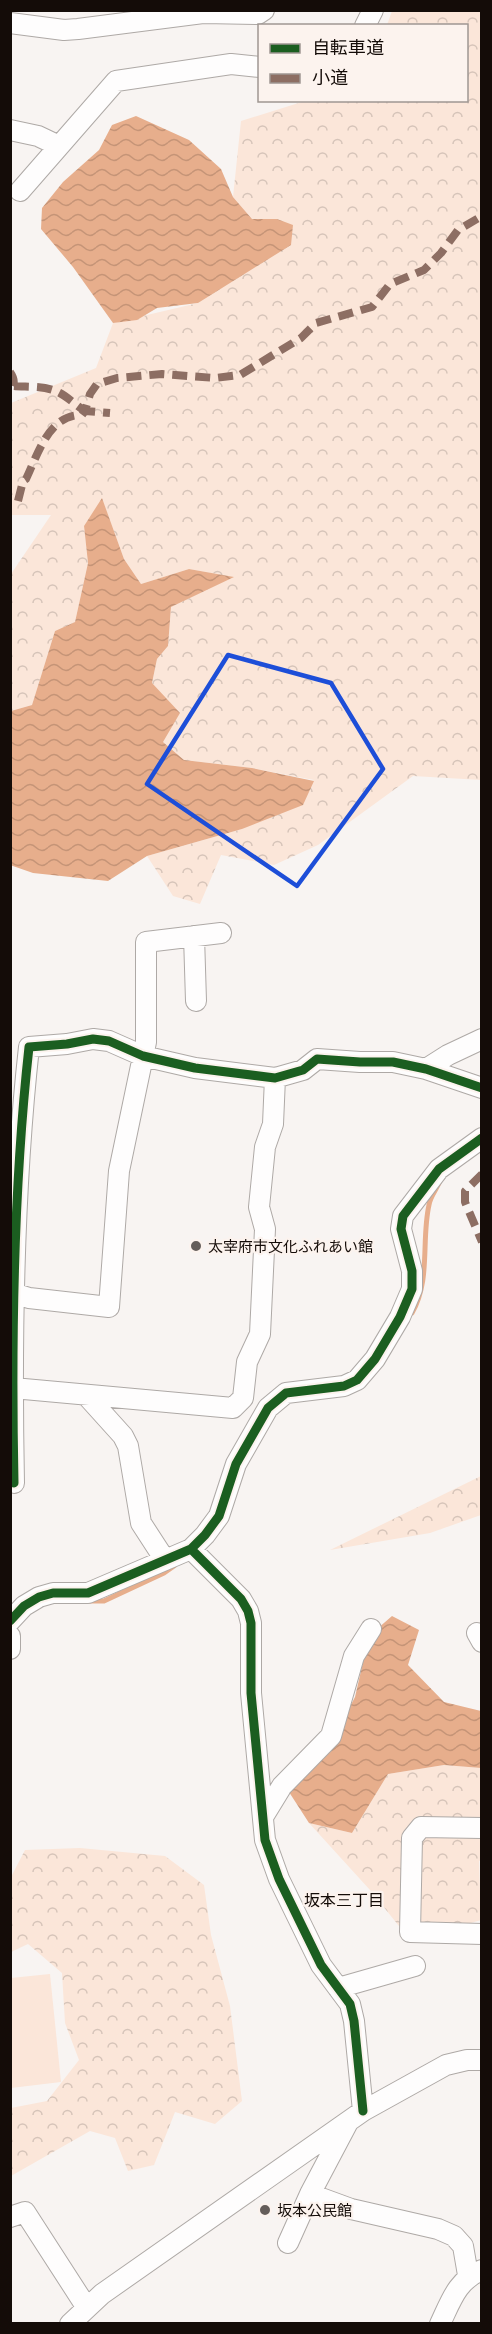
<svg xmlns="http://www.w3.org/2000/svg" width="492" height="2334" font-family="Mulish,'Noto Sans JP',sans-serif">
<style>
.forest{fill:url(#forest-crowns)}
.pitch{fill:#fbe6d9}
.water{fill:url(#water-waves)}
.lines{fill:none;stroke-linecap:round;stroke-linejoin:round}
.stream{stroke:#e7ae8c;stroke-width:5}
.street-casing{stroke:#aea9a6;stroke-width:22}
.street{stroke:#fefdfd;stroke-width:20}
.quiet{stroke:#8d6e63;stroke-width:8;stroke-dasharray:15 8;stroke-linecap:butt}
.cycleway-casing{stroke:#fcf3ee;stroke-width:13}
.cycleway{stroke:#1b5e20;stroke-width:9}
.marked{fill:none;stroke:#1d4ed8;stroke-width:4.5;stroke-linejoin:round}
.poi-dot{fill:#645d5a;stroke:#fcf3ee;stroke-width:2}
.labels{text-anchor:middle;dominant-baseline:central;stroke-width:4.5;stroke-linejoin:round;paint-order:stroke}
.poi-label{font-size:15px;fill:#140c08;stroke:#fcf3ee;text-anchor:start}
.neighbourhood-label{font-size:16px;fill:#140c08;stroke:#fcf3ee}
</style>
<defs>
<pattern id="forest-crowns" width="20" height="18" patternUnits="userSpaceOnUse" patternTransform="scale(1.5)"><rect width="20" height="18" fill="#fbe6d9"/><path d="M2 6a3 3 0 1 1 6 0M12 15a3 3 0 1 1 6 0" fill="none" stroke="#d6c4b9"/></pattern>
<pattern id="water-waves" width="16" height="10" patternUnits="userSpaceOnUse" patternTransform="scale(1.5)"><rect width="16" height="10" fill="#e7ae8c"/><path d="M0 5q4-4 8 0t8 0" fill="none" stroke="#c59477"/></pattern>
</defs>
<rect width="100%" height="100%" fill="#f8f4f2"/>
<path class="forest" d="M392 11H481V780L413 776 318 845 274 865 221 855 200 904 173 896 147 856 242 829 314 780 252 768 184 760 163 742 152 683 157 659 168 646 171 607 232 577 189 569 141 584 124 559 102 499 84 526 88 563 75 622 55 631 32 705 11 711V574L51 515H11V403L96 368 113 323 198 303 277 219H252L233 197 241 121 305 101 466 100V26L387 25Z
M481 1476V1515L430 1533 330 1550Z
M444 1765 481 1768 482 1860 479 1861 481 1920 411 1941 370 1890 309 1823 352 1833 388 1774Z
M80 1848 165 1856 204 1885 211 1935 230 2006 242 2101 215 2124 175 2112 154 2165 128 2171 115 2138 90 2131 11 2176V2108L47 2101 79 2060 65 2023 62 1973 28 1944 11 1952V1877L25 1850Z"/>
<path class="pitch" d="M50 1974 61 2082 11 2088V1978Z"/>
<path class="water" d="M136 116 189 140 221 169 233 197 252 219H277L293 225 291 245 198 303 157 308 137 320 113 323 73 267 41 229 42 208 63 182 99 150 112 125Z
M102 498 124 559 141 584 189 569 234 577 171 607 168 646 157 659 152 683 180 713 163 742 184 760 252 768 314 781 303 805 242 829 147 856 108 881 33 873 10 865 11 711 32 705 55 631 75 622 88 563 84 526Z
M392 1616 419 1630 408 1665 444 1702 481 1711V1768L444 1765 388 1774 352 1833 309 1823 289 1792 327 1751 355 1697 369 1636Z"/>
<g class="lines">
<path class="stream" d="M412 1313C431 1280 421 1240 429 1205 430 1197 436 1190 439 1183
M90 1601H104L164 1573 174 1566"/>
<g class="street-casing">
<path id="street" d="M10 23 64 30 78 29 203 13 258 14 264 10
M365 26 373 10
M10 130 38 136 59 146
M20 191 116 81 231 64 260 67
M194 936 196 1001
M426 1069 448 1055 482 1039
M10 1292 29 1298 109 1307 119 1171 146 1042V942L221 933
M13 1388 233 1408 243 1398 247 1362 260 1334 265 1229 259 1207 265 1147 273 1124 275 1078
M86 1395 123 1436 128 1446 141 1523 165 1560
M14 1483C11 1337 13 1192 29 1047L67 1044 93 1039 109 1041 143 1056 195 1068 275 1078 303 1070 317 1059 360 1062H393L426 1069 482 1088
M191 1549 241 1599 248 1611 251 1623V1693L265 1840 279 1879 321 1965 350 2004 354 2021 363 2111
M10 1621 24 1606 39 1597 53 1593H88L191 1549 205 1535 219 1516 236 1464 268 1408 286 1393 344 1386 357 1380 375 1359 400 1317 412 1289V1271L401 1229 403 1216 439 1169 482 1138
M477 1633 482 1642
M10 1636V1649
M263 1817 282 1786 331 1736 354 1656 371 1629
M482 1828 421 1827 412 1838 410 1932 482 1934
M338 1988 415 1966
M347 2124 310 2194 351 2209 438 2229 454 2236 463 2246 468 2275
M10 2217 25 2212 87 2308
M288 2243 310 2194
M70 2324 102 2294 363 2111 446 2065 467 2060H482
M440 2324C451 2301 457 2280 482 2270"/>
</g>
<use href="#street" class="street"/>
<path class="quiet" d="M10 372C15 379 15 385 10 391
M14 386C26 387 41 386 53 390 65 394 74 404 85 411L90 394 97 384 117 378 162 374 215 378 240 375 301 338 316 323 372 307 390 284 424 270 441 253 458 230 482 216
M18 501 23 481 26 479C38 454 49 414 82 415L85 411 110 413
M482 1174 465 1191V1202L482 1242"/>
<g class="cycleway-casing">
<path id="cycleway" d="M14 1483C11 1337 13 1192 29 1047L67 1044 93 1039 109 1041 143 1056 195 1068 275 1078 303 1070 317 1059 360 1062H393L426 1069 482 1088
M191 1549 241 1599 248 1611 251 1623V1693L265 1840 279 1879 321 1965 350 2004 354 2021 363 2111
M10 1621 24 1606 39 1597 53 1593H88L191 1549 205 1535 219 1516 236 1464 268 1408 286 1393 344 1386 357 1380 375 1359 400 1317 412 1289V1271L401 1229 403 1216 439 1169 482 1138"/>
</g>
<use href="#cycleway" class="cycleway"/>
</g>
<path class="marked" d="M228 655 331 683 383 769 297 886 147 784Z"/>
<g class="poi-dot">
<circle cx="196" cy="1246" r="6"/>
<circle cx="265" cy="2210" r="6"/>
</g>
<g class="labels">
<g class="poi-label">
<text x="208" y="1246">太宰府市文化ふれあい館</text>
<text x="277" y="2210">坂本公民館</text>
</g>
<g class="neighbourhood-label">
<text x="344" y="1900">坂本三丁目</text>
</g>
</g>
<rect width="492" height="2334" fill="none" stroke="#140c08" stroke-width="24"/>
<rect x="258" y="24" width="210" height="78" fill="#fcf3ee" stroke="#9f9792" stroke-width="1.5"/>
<rect x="270" y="44" width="30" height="9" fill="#1b5e20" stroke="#9f9792" stroke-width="1.5"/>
<text x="312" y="54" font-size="18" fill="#140c08">自転車道</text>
<rect x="270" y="74" width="30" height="9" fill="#8d6e63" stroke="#9f9792" stroke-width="1.5"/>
<text x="312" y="84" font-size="18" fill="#140c08">小道</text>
</svg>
